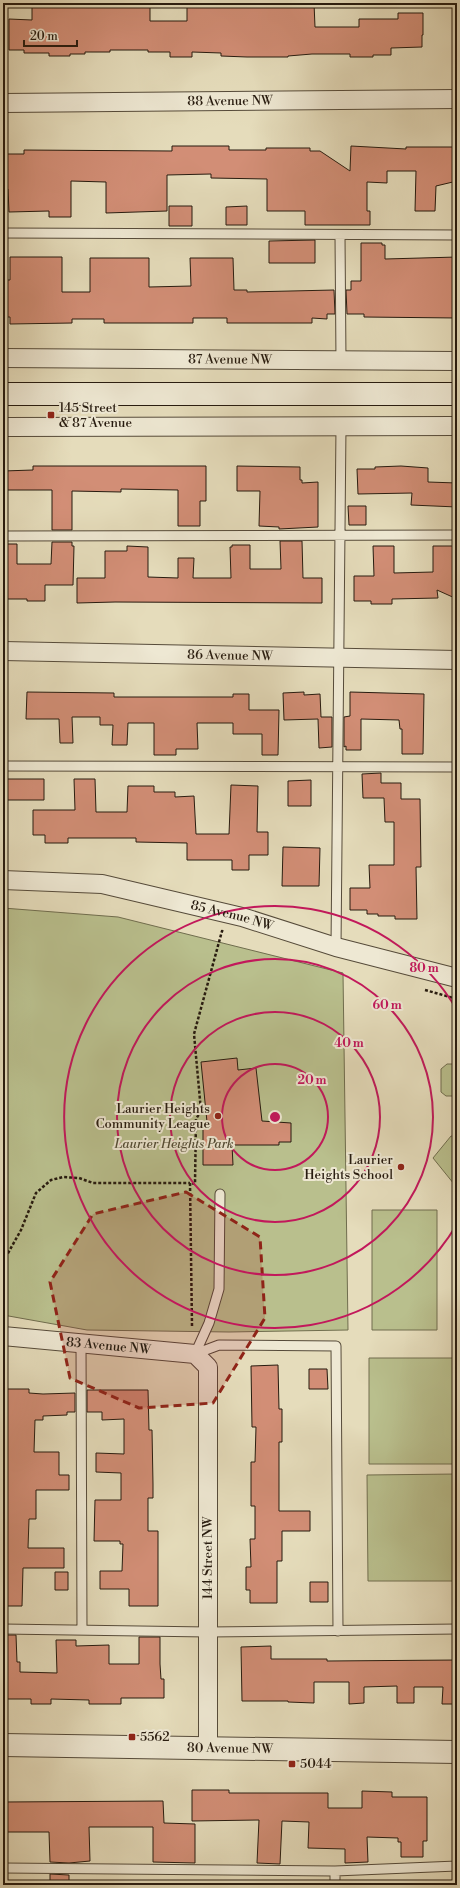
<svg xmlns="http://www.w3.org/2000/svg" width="460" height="1888" font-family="'Libre Bodoni',serif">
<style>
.green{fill:#b9bf8d;stroke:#706d4e}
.building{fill:#d28e76;stroke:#271b0f}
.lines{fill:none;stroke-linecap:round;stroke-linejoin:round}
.service-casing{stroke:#564b3a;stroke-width:11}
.minor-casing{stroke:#564b3a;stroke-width:20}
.tertiary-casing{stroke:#564b3a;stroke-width:24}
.secondary-casing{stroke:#271b0f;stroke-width:24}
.path{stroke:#271b0f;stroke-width:2.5;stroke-dasharray:3 2;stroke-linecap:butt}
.service{stroke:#eee8d3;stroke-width:9}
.minor{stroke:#eee8d3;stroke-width:18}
.tertiary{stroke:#eee8d3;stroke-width:22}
.secondary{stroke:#eee8d3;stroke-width:22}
.marked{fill:#8f2418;fill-opacity:0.2;stroke:#8f2418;stroke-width:3;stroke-dasharray:8 5;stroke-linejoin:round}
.ring{fill:none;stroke:#c2185b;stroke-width:2}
.poi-dot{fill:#8f2418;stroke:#eee8d3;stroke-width:1.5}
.labels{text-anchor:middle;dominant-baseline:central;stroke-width:4;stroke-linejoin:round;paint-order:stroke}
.street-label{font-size:13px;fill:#271b0f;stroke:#eee8d3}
.poi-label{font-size:13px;fill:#271b0f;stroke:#eee8d3;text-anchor:start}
.park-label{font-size:13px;font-style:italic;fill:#534c35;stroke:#eee8d3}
.centre{fill:#c2185b;stroke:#eee8d3;stroke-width:2}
.ring-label{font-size:12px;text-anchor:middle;font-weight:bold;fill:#c2185b;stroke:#eee8d3;stroke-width:4;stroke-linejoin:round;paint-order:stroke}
</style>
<rect width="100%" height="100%" fill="#e5dcbb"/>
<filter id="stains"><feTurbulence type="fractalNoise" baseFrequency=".005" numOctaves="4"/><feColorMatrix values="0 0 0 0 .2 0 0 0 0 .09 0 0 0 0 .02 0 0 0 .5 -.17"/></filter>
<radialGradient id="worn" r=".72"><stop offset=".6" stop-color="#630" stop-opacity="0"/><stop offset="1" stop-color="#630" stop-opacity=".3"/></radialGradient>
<path class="green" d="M3 908 118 917 343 973 348 1330 229 1332 87 1330 3 1315Z
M447 1064H457V1096H446L441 1092V1069Z
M451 1136H457V1184H454L433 1158Z
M372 1210H437V1330H372Z
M454 1211H457V1331H454Z
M369 1358H457V1464H369Z
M457 1474V1581H368L367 1475Z"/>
<path class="building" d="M32 3H150V21H187V3H314L315 27H359V19H398V13H423V35H422V47L391 48V55H373V57H350V54H312L288 56V57H247L221 56V53L192 52V57H170V52H148V50H110V52H85V54H70V56H49V53H24V50H9V19L32 20Z
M172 146H229V150H266V148H310V151H320L350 171 351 146 406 149V147H457V181L436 186 435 211H415L416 171H387V183L367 182V211H370V225H305V211H267V179L211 178V174L167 175V211L106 213V182L71 181V217H49V211L9 212 8 189H3V154H24V150L172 151Z
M169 206H192V226H169Z
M247 206V225H226V207Z
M315 240V263H269V241Z
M361 243H382V245H385V259L457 257V318L364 317V314H347L346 290H351V281H361Z
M10 257H62V292H90V258H149V287L191 286 190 258H233L234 290H247V292L334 290 335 314H327V319L312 318V323H227V318H193V323H104V319H72V323L10 324V317H3V280H10Z
M33 466H206V501H200V526H178V490L121 489V492L72 491V530H52V490H3V471L33 470Z
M237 466 300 467V480H302V483L318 482V527L279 529V527L259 526 260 491H237Z
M401 466 428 468V482L457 483V507L411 505 412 493 358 494 357 469H375V467Z
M348 506H366V525H349Z
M280 541H302L303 578H322V603L115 602 77 603V578H105V551H127V546L148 547V577L178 578V558H194L193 578H231L230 547H232V545H250V569H281Z
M52 542H72V546H74L73 585H45V601H27V599H3V544H17V564H51Z
M373 546H394V573L433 572V546H457V599L437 590 438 598 392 599V604H371V601H354V576H374Z
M27 692 114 693V697H233V694H249V710H279L278 755H262V734H233V723H197L198 749H176V755H154V723H128L127 745H112L113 725H100V717H72L73 743H60L59 719H26Z
M304 692V695L320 694 321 717H332V747L319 748 318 719 284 720 283 693Z
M350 692 424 694 423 754H402V729H400L399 720 361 719V750H346V746L344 747V717L350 716Z
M381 773V783H401V799H420L421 867H416L417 919H395V916H378V914H367V910H350V888H370L369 865H394V822H385L384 798H363L362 774Z
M3 779H44V800H3Z
M74 779H95L96 812H127L128 786H154V792H175V797L194 796 196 834H229L231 785 258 786 257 832H268V855H249V870H232V860H187V843L136 842V838H68V843H45V835H33V810H75Z
M311 780V806H288V781Z
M283 847 320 848 319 886H282Z
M237 1058 238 1070 256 1068 262 1121 291 1123V1142H279V1145H232L233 1165H203V1122H207L201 1062Z
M278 1365 279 1409H282V1442H279V1511H310V1531H282V1561H277V1603H250V1590H246V1567H251L250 1539H255V1506H251V1462H255L256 1427H252L251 1366Z
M309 1369H327L328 1389H309Z
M5 1389H29V1393L43 1394 75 1393V1412H67V1415L43 1416V1420H35L34 1452H59V1475H69V1490H36V1519H29L28 1548H64V1568H23L22 1606H3V1525H6L7 1450H3Z
M87 1390H148L149 1430H152L153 1484V1498H148V1531H158V1606H129V1589H100V1571H122L123 1544H120V1541H94L95 1500H121V1473L96 1472V1453L124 1454V1419L102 1420V1412H87Z
M55 1572H68V1590H55Z
M310 1582H328V1602H310Z
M3 1635H16L17 1662H20V1672L57 1673 56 1640H76V1646L109 1645V1664H139V1637H160V1664L161 1679H164V1698H121V1704H89V1700L51 1699V1704H31V1699H3Z
M271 1646V1659H327V1661L457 1660V1704H442L443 1687H414V1703H397V1686L364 1687V1703L349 1704V1682H314V1703L288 1702V1701H242L241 1647Z
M192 1790H229V1793H328V1808H362V1791L392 1792V1797H427V1841H423V1857H401V1842H398V1838L367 1837 368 1862 345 1863V1849L308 1848 309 1822 282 1821 280 1864 257 1863 259 1820 192 1821Z
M163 1801 164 1823 195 1824V1863L153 1862V1827H89L90 1861 69 1863 50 1862 49 1832H3V1802Z
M50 1874 69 1875V1885H50Z"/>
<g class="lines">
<g class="service-casing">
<path id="service" d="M3 233 457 235
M340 235 341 361
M3 536 457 535
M3 766 457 767
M336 947 341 426
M81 1343 82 1630
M195 1354 219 1345 336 1346 338 1631
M195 1354 209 1323 219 1289 220 1194
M3 1629 208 1632 457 1629
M3 1868 335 1871 457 1866
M335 1871V1885"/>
</g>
<g class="minor-casing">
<g id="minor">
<path id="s1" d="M3 103 457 99"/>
<path id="s2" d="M3 358 457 361"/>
<path d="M3 427 457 426"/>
<path id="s3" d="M3 651 457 660"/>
<path id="s4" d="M3 880 102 884 242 917 336 947 457 978"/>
<path id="s5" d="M3 1336 195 1354 208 1367V1748"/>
</g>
</g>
<g class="tertiary-casing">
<g id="tertiary">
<path id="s6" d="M3 1745 457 1752"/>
</g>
</g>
<g class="secondary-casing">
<path id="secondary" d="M3 394H457"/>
</g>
<path class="path" d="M425 990 457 999
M3 1262 21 1230 36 1193 51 1180 63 1177 79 1178 93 1183H190
M192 1326 190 1183 195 1184 196 1119 201 1111 194 1034 222 931 224 932"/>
<use href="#service" class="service"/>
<use href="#minor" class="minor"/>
<use href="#tertiary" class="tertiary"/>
<use href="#secondary" class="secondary"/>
</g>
<path class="marked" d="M186 1192 260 1237 265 1318 213 1403 139 1408 70 1378 50 1282 93 1214Z"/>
<g class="ring">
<circle cx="275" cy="1117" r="53"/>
<circle cx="275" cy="1117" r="105"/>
<circle cx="275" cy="1117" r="158"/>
<path d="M457 1224A211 211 0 1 1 457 1010"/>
</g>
<g class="poi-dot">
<rect x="47" y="411" width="8" height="8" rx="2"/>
<circle cx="218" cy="1116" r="4"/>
<circle cx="401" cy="1167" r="4"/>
<rect x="128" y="1733" width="8" height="8" rx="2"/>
<rect x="288" y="1760" width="8" height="8" rx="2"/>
</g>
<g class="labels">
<g class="street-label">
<text stroke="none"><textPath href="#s1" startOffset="227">88 Avenue NW</textPath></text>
<text stroke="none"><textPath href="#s2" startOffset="227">87 Avenue NW</textPath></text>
<text stroke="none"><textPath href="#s3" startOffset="227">86 Avenue NW</textPath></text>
<text stroke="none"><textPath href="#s4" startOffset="233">85 Avenue NW</textPath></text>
<text stroke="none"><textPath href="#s5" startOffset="106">83 Avenue NW</textPath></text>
<text transform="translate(208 1558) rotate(-90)">144 Street NW</text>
<text stroke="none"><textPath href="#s6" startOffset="227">80 Avenue NW</textPath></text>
</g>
<g class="poi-label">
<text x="59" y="408">145 Street<tspan x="59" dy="15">&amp; 87 Avenue</tspan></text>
<text x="210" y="1109" text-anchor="end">Laurier Heights<tspan x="210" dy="15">Community League</tspan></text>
<text x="393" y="1160" text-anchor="end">Laurier<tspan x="393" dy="15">Heights School</tspan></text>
<text x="140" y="1737">5562</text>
<text x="300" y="1764">5044</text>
</g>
<g class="park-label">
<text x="174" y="1144">Laurier Heights Park</text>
</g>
</g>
<circle cx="275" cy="1117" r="6" class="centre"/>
<g class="ring-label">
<text x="424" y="972">80 m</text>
<text x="387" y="1009">60 m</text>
<text x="349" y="1047">40 m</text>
<text x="312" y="1084">20 m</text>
</g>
<rect width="460" height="1888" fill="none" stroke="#e5dcbb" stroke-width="16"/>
<rect x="4" y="4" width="452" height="1880" fill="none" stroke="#271b0f" stroke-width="2"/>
<rect x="8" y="8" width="444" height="1872" fill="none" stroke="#271b0f"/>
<path d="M24 40v6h53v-6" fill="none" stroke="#271b0f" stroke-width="2"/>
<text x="30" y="40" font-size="12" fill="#271b0f" stroke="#eee8d3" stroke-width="3" paint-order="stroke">20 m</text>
<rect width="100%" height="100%" filter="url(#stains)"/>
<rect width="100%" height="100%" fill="url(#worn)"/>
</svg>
